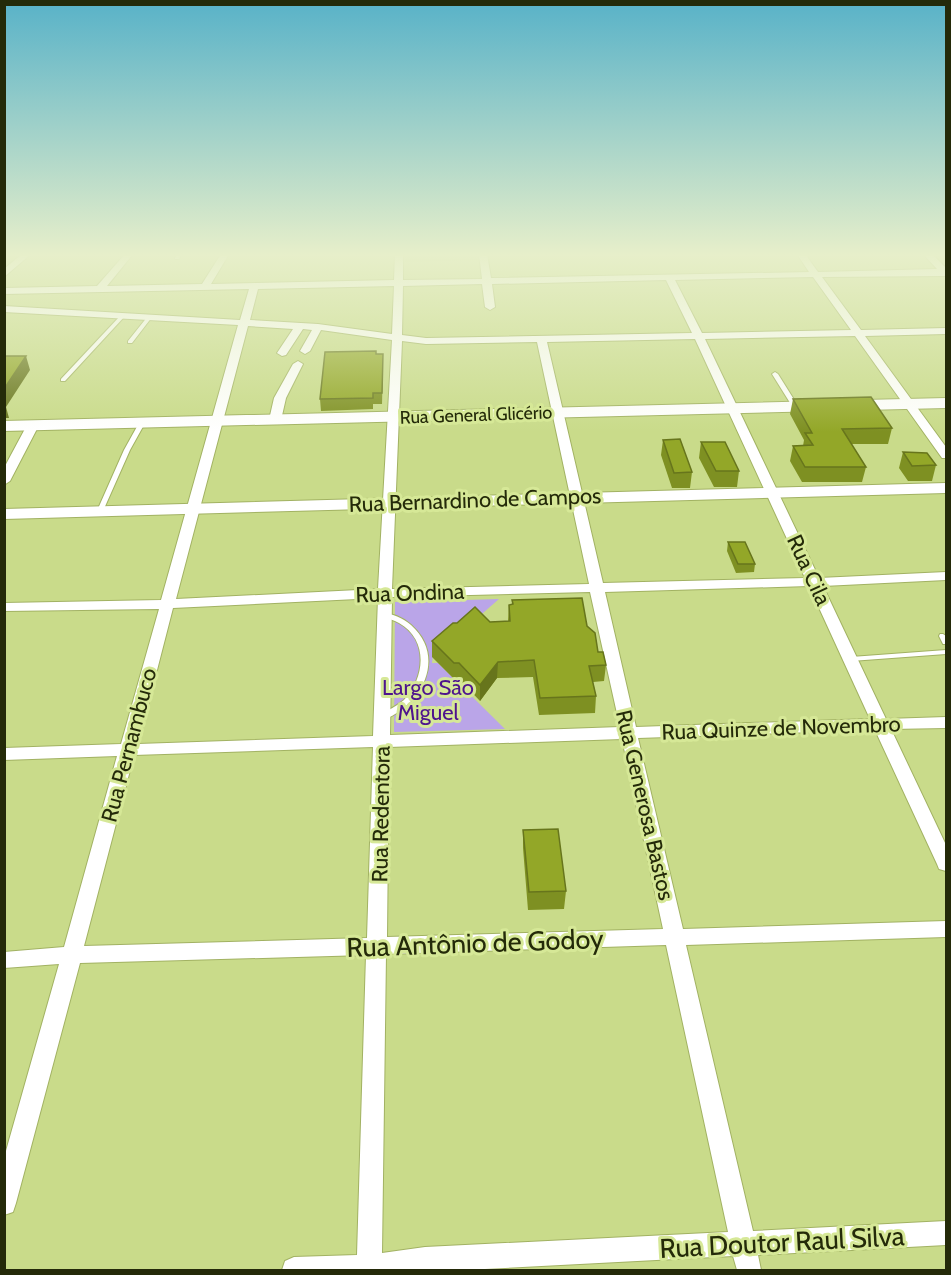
<svg xmlns="http://www.w3.org/2000/svg" width="951" height="1275" font-family="Cabin,sans-serif">
<style>
.built{fill:#bfd179}
.green{fill:#baa5e8}
.lines{fill:none;stroke-linecap:round;stroke-linejoin:round}
.lane-casing{stroke:#a2b263;stroke-width:2}
.street-casing{stroke:#a2b263;stroke-width:2}
.secondary-casing{stroke:#a2b263;stroke-width:2}
.lane{fill:#fff;fill-rule:evenodd}
.street{fill:#fff;fill-rule:evenodd}
.secondary{fill:#fff;fill-rule:evenodd}
.wall{fill:#7e9022}
.shaded-wall{fill:#67751c}
.building{fill:#93a728;stroke:#67751c;stroke-width:1.5}
.labels{text-anchor:middle;dominant-baseline:central;stroke-width:6;stroke-linejoin:round;paint-order:stroke}
.far-street-label{font-size:18px;fill:#242a09;stroke:#d6e897}
.street-label{font-size:22px;fill:#242a09;stroke:#d6e897}
.park-label{font-size:22px;fill:#4e148d;stroke:#d6e897}
.near-street-label{font-size:27px;fill:#242a09;stroke:#d6e897}
</style>
<rect width="100%" height="100%" fill="#c9db8a"/>
<path class="built" d="M405 254H479V260L405 262Z"/>
<path class="green" d="M499 599 436 654H433L432 663H438L505 729 394 732 395 602Z"/>
<g class="lines">
<g class="lane-casing">
<path id="lane" d="M178 254H182L179 259H175V258Z
M121 315 125 316 65 381H61V379Z
M148 316 152 317 132 343H128V341Z
M775 372 778 374 798 406 797 407H793L792 406 772 374Z
M142 421 145 423 130 450 103 511 102 512H98L97 511 124 450 139 423Z
M381 613C392 613 403 618 411 625 447 657 422 705 383 720L380 719 379 717 380 715C388 710 397 706 404 700 425 678 429 640 399 623 394 620 387 618 381 617L380 615Z
M940 634H943L946 636V644H943L939 636Z
M946 650V654L851 661 847 659 851 657Z"/>
</g>
<g class="street-casing">
<path id="street" d="M22 254H31L4 277V269Z
M125 254H133L107 286 202 284 221 254H229L211 284 394 280 395 254H403V280L482 279 479 254H487L491 278 809 272 797 254H805L818 272 937 269 923 254H932L946 268V276L822 277 861 330 946 328V334L865 336 946 447V458H942L855 336 705 339 819 578 946 572V580L823 586 886 719 946 717V728L891 729 946 845V871L939 869 937 864 875 730 638 738 683 929 946 921V937L686 945 753 1231 946 1221V1245L758 1255 761 1270H737L733 1256 465 1270H282L285 1261 294 1257 357 1255 366 955 80 963 16 1203 13 1212 4 1215V1158L59 964 4 968V952L64 947 117 756 4 760V748L121 744 159 609 4 611V603L161 600 238 325 4 312V306L240 320 249 289 4 294V288L97 286ZM813 277 851 330 702 333 675 280ZM666 280 692 333 426 338 402 335 403 286 482 284 485 307 490 310 495 307 492 284ZM394 286 392 334 318 324 250 320 258 289ZM248 326 293 329 277 353 282 356 286 355 303 329 312 330 300 351 305 354 310 351 321 330 392 340 378 589 176 599ZM695 339 805 578 603 583 547 342ZM402 341 426 344 537 342 589 584 392 589ZM809 586 870 719 636 727 605 592ZM590 592 620 727 390 735 392 597ZM378 598 373 736 138 744 173 608ZM622 739 663 929 387 937 389 747ZM373 747 367 938 84 946 134 755ZM666 945 728 1232 425 1247 382 1253 386 954Z
M298 361 303 364 286 398 281 420 275 423 271 422 269 420 274 398 293 364Z
M33 422 39 425 10 481 4 485V468L27 425Z"/>
</g>
<g class="secondary-casing">
<path id="secondary" d="M946 398V408L4 431V421Z
M946 483V493L4 519V509Z"/>
</g>
<use href="#lane" class="lane"/>
<use href="#street" class="street"/>
<use href="#secondary" class="secondary"/>
</g>
<path class="wall" d="M376 354 383 365 382 404H373V409L321 411 320 399Z
M793 399 892 428 888 444H851L866 467 862 482H802L790 461 793 446H803L804 440 790 414Z
M663 440 692 472 690 488H672L661 455Z
M701 442 739 471 737 487H714L699 458Z
M903 452 936 465 932 481H908L899 468Z
M728 542 755 564 754 572 736 573 727 551Z
M509 605 587 626 598 652 606 665 604 681 593 682 596 696 595 713 539 715 533 677 497 678 480 701 459 679 455 680 432 657V641L490 622 508 621Z
M523 830 566 891 564 909 528 910 523 848Z"/>
<path class="shaded-wall" d="M26 356 30 370 6 407 9 418H4V389Z
M498 662 497 678 480 701V685Z"/>
<path class="building" d="M376 351V354H383L382 393H373V398L320 399 325 352Z
M4 356H26L4 389Z
M871 397 892 428 842 429 866 467H805L793 446 813 445 805 433H812L793 399Z
M680 439 692 472 674 473 663 440Z
M701 442H725L739 471H716Z
M903 452 927 453 936 465 912 466Z
M728 542H745L755 564H738Z
M582 598 587 626 595 633 598 652H603L606 665 589 666 596 696 540 698 534 660 498 662 480 685 459 663H454L432 641 453 623H457L475 607 490 622 510 621 509 605 513 604 512 600Z
M558 829 566 891 529 892 523 830Z"/>
<linearGradient id="sky" x2="0" y2="1"><stop stop-color="#58b2c8"/><stop offset="0.59" stop-color="#e7efca"/><stop offset="1" stop-color="#e7efca" stop-opacity="0"/></linearGradient>
<rect width="951" height="432" fill="url(#sky)"/>
<g class="labels">
<g class="far-street-label">
<text transform="translate(476 415) rotate(-2)">Rua General Glicério</text>
</g>
<g class="street-label">
<text transform="translate(475 500) rotate(-2)">Rua Bernardino de Campos</text>
<text transform="translate(809 570) rotate(65)">Rua Cila</text>
<text transform="translate(410 593) rotate(-2)">Rua Ondina</text>
<text transform="translate(781 728) rotate(-2)">Rua Quinze de Novembro</text>
<text transform="translate(129 745) rotate(-75)">Rua Pernambuco</text>
<text transform="translate(645 805) rotate(77)">Rua Generosa Bastos</text>
<text transform="translate(381 814) rotate(-89)">Rua Redentora</text>
</g>
<g class="park-label">
<text x="428" y="687">Largo São<tspan x="428" dy="25">Miguel</tspan></text>
</g>
<g class="near-street-label">
<text transform="translate(475 943) rotate(-2)">Rua Antônio de Godoy</text>
<text transform="translate(782 1242) rotate(-3)">Rua Doutor Raul Silva</text>
</g>
</g>
<rect width="951" height="1275" fill="none" stroke="#242a09" stroke-width="12"/>
</svg>
